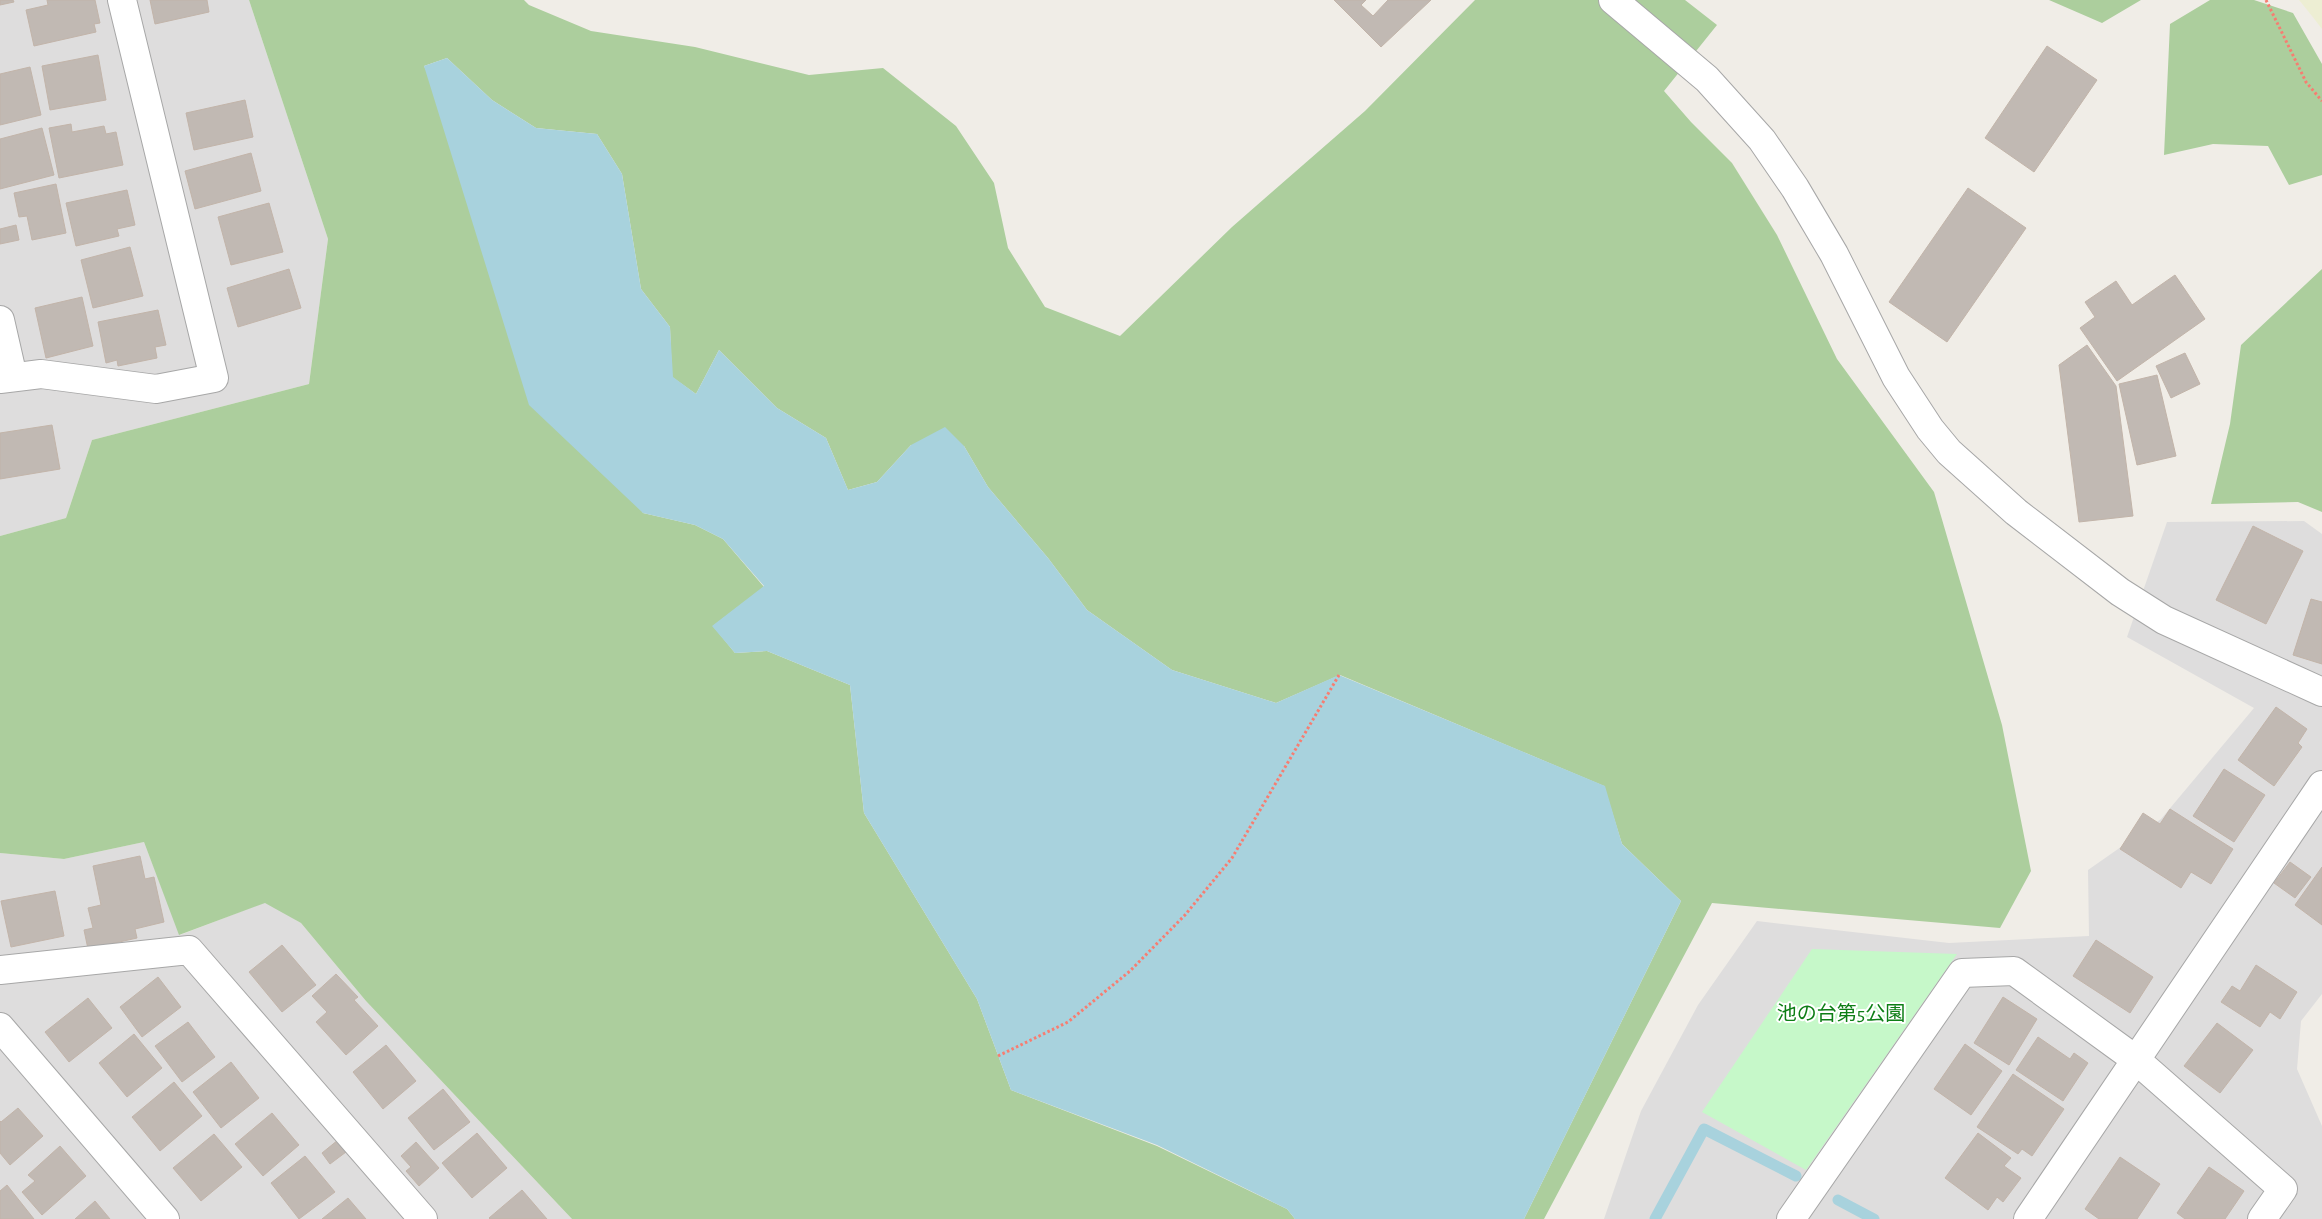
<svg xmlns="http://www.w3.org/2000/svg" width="2322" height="1219" font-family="'Alegreya Sans','Noto Sans JP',sans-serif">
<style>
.residential{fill:#dedddd}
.farmland{fill:#edeed3}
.forest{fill:#acce9d}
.park{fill:#c6f8c9}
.water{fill:#a8d2dd}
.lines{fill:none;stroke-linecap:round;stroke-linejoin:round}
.stream{stroke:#a8d2dd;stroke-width:11}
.building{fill:#c1b9b3;stroke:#c2b4a9}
.minor-casing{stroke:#a7a7a7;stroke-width:30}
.path{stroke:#f77d71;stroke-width:3;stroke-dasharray:2.5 2.5;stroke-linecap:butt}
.minor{stroke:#fff;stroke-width:28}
.labels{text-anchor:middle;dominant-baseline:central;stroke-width:4;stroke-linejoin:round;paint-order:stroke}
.park-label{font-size:20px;fill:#0e7e16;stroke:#fff}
</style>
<rect width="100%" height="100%" fill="#f0ede7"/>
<path class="residential" d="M0 0H249L328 239 309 384 92 440 66 518 0 536Z
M2304 521 2322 534V994L2301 1021 2297 1069 2322 1126V1219H1604L1641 1111 1698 1005 1757 921 1949 943 2089 936 2088 870 2161 819 2254 708 2127 637 2167 522Z
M144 842 180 935 266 902 301 923 366 1001 572 1219H0V853L64 859Z"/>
<path class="farmland" d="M2299 0H2322V29L2312 16Z"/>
<path class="forest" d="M249 0H524L529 5 591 31 695 47 809 75 883 68 956 126 994 183 1008 248 1045 307 1120 336 1232 227 1365 111 1475 0H1685L1717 25 1664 91 1691 122 1732 163 1777 235 1837 359 1934 492 2002 725 2031 871 2000 928 1712 903 1544 1219H1524L1681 901 1622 844 1604 786 1340 675 1276 703 1172 670 1087 610 1048 558 988 487 964 446 911 445 877 482 848 490 826 438 777 408 719 350 696 394 672 377 670 327 641 289 622 174 597 134 536 128 492 100 447 58 424 66 643 513 695 525 723 539 764 587 713 626 735 653 767 651 850 685 864 813 977 999 1011 1090 1157 1146 1287 1209 1295 1219H572L366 1001 301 923 265 903 179 935 144 842 64 859 0 853V536L66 518 92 440 309 384 328 239Z
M2049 0H2141L2102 23Z
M2210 0H2254L2293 13 2322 64V175L2289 185 2268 146 2213 144 2164 155 2170 24Z
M2322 269V512L2298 502 2211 504 2230 424 2241 345Z"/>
<path class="park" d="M1812 949 1957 954 1806 1170 1702 1112Z"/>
<path class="water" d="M447 58 492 100 536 128 597 134 622 174 641 289 670 327 673 377 696 394 719 350 777 408 826 438 848 490 877 482 911 445 945 427 964 446 988 487 1048 558 1087 610 1172 670 1276 703 1339 675 1605 786 1622 844 1681 901 1524 1219H1295L1287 1209 1157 1145 1011 1090 977 999 864 813 850 685 767 651 735 653 712 626 764 586 723 539 695 525 643 513 529 405 424 66Z"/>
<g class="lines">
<path class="stream" d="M1838 1200 1874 1219
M1655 1219 1704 1129 1796 1176"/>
</g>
<path class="building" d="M0 0H13L14 2 0 5Z
M47 0H95L100 23 94 24 96 32 34 46 26 10 48 5Z
M150 0H207L209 12 155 24Z
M1334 0H1366L1361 5 1373 16 1388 0H1431L1381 47Z
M2047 46 2097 80 2034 172 1985 138Z
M98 55 106 100 50 110 42 66Z
M30 67 41 115 0 125V74Z
M245 100 253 137 194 150 186 113Z
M71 124 72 132 104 126 106 134 116 132 123 165 59 178 49 128Z
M42 128 54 175 0 189V139Z
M251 153 261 191 195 209 185 171Z
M56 184 66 233 32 240 27 216 19 217 14 193Z
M1968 188 2026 228 1947 342 1889 302Z
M127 190 135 225 117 229 119 236 76 246 66 203Z
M269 203 283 252 231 265 218 217Z
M16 225 19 240 0 244V229Z
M130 247 143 296 93 308 81 260Z
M289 269 301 308 238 327 227 288Z
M2175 275 2205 319 2117 381 2080 328 2095 317 2085 302 2116 281 2132 305Z
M82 297 93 346 46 358 35 308Z
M158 310 166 345 155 347 157 358 118 366 117 360 106 363 98 322Z
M2087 345 2116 386 2133 516 2079 522 2059 365Z
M2185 353 2200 384 2171 398 2156 366Z
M2157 375 2176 456 2137 465 2119 384Z
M52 425 60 469 0 479V433Z
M2253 526 2303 551 2266 624 2216 600Z
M2311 599 2322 602V664L2293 655Z
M2276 707 2307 729 2298 743 2302 747 2274 786 2238 760Z
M2224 769 2265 795 2234 842 2193 816Z
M2170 809 2233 849 2211 884 2191 872 2181 888 2120 849 2143 813 2160 824Z
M140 856 145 879 154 877 164 922 135 929 137 938 88 949 84 930 93 928 88 908 101 905 93 866Z
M2290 862 2311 877 2295 898 2274 883Z
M2322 867V925L2295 905Z
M55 891 64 936 11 947 1 901Z
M2096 940 2153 977 2130 1013 2073 976Z
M282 945 316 985 282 1012 249 972Z
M2256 965 2297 992 2280 1019 2270 1012 2260 1027 2221 1002 2232 986 2240 991Z
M336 974 358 997 354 1000 378 1026 346 1055 316 1022 327 1012 312 996Z
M158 977 181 1007 142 1037 120 1007Z
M2003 997 2037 1019 2009 1065 1974 1043Z
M88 998 112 1028 69 1062 45 1032Z
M188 1022 215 1057 182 1082 155 1046Z
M2217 1023 2253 1050 2220 1093 2184 1066Z
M134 1034 162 1068 127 1097 99 1063Z
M2038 1037 2070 1059 2074 1053 2088 1063 2063 1101 2016 1070Z
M1965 1044 2002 1071 1971 1115 1934 1089Z
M386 1045 416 1081 383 1109 353 1072Z
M231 1062 259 1098 221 1128 193 1092Z
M2013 1074 2064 1109 2032 1156 2022 1149 2018 1154 1977 1127Z
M174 1082 202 1116 160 1151 132 1117Z
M443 1089 470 1122 434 1150 408 1118Z
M18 1108 43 1136 10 1165 0 1153V1121L1 1122Z
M272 1113 299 1145 263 1176 235 1144Z
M477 1133 507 1168 472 1198 442 1163Z
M1978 1133 2011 1158 2004 1166 2021 1178 2003 1202 1997 1197 1988 1210 1945 1178Z
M214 1134 242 1167 201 1201 173 1168Z
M338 1140 346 1152 330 1164 322 1153Z
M416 1142 439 1168 419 1186 406 1171 411 1167 401 1156Z
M60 1146 86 1176 42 1215 22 1192 35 1181 28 1175Z
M305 1156 335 1192 299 1219 271 1183Z
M2120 1157 2160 1184 2137 1219H2099L2085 1209Z
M2209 1167 2244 1191 2225 1219H2185L2177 1213Z
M7 1185 34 1219H0V1191Z
M522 1190 547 1219H490L489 1218Z
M348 1198 366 1219H322Z
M95 1201 110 1219H75Z"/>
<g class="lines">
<g class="minor-casing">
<path id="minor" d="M1613 0 1707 79 1762 140 1795 188 1834 254 1896 377 1930 429 1949 452 2016 512 2120 592 2164 620 2322 692
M0 320 13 377
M0 379 41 374 156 389 214 378 122 0
M0 970 189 950 423 1219
M0 1027 165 1219
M1791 1219 1962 973 2014 971 2135 1059 2283 1189 2262 1219
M2028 1219 2322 785"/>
</g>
<path class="path" d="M2266 0 2306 82 2322 101
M998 1056 1068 1022 1130 971 1185 915 1232 858 1339 675"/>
<use href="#minor" class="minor"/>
</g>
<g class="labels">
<g class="park-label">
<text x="1841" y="1014">池の台第5公園</text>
</g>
</g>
</svg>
